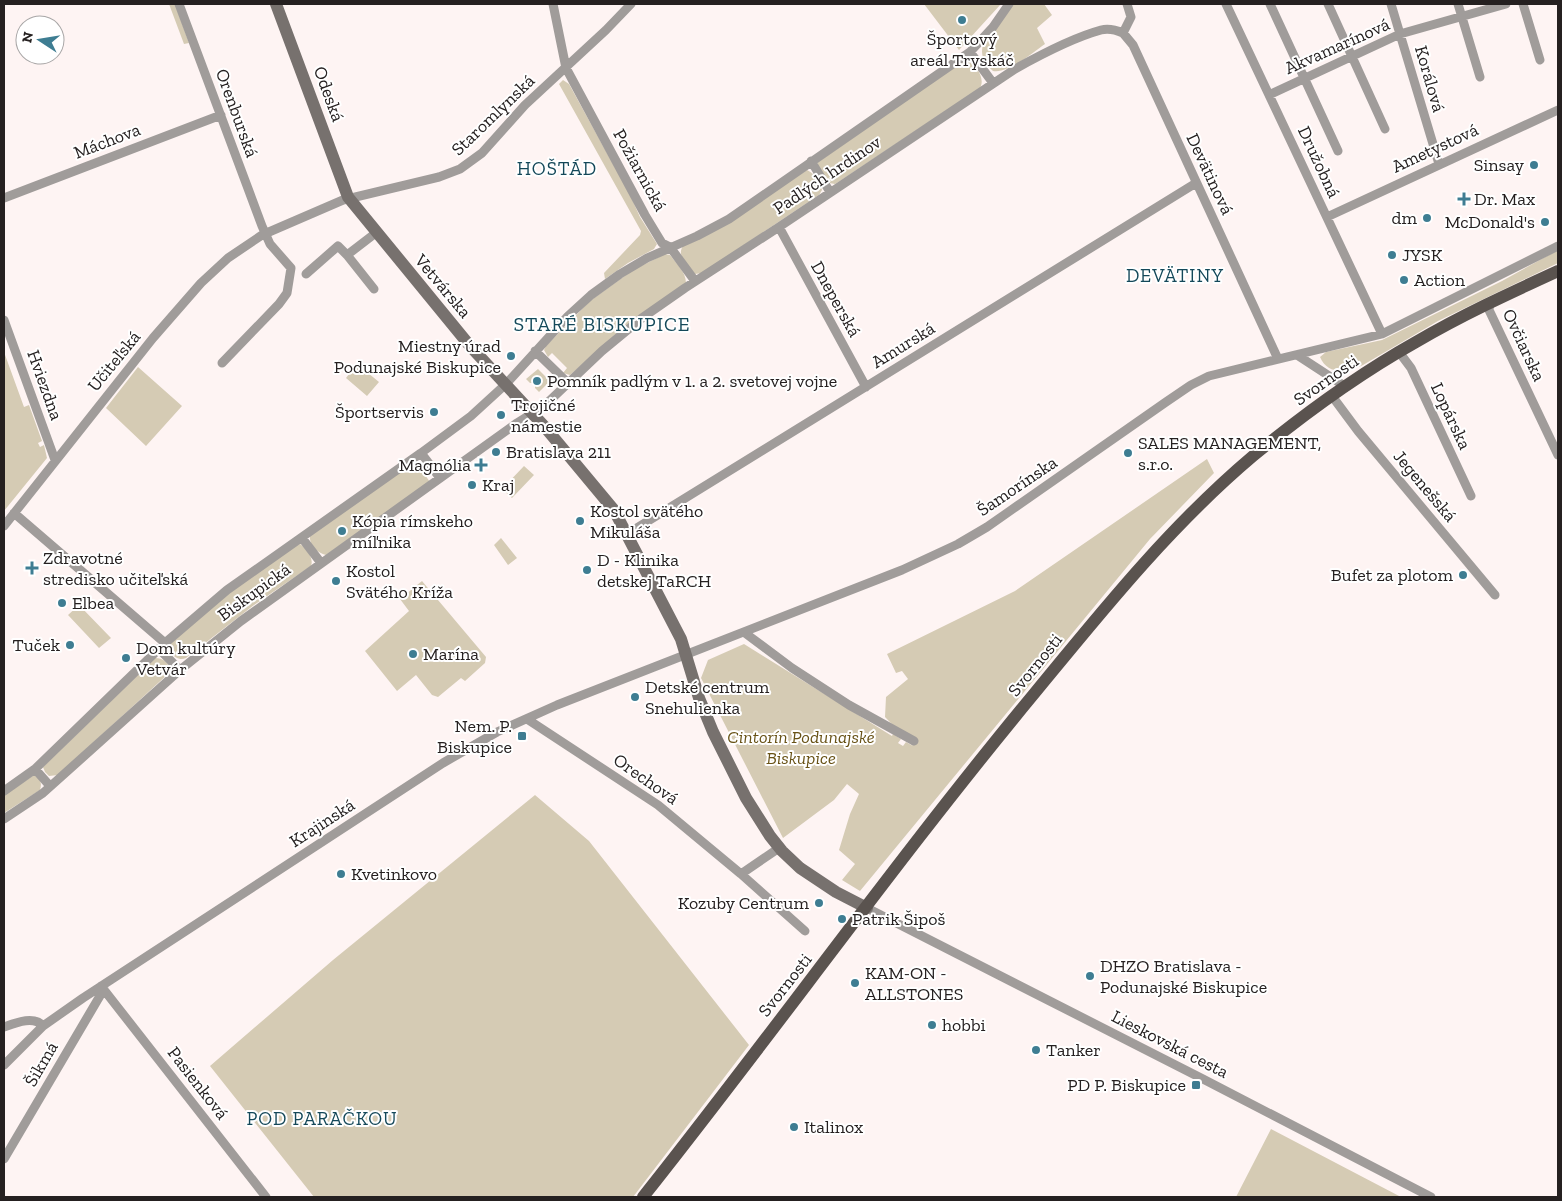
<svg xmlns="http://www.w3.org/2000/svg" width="1562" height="1201" font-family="'Zilla Slab',serif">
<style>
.green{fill:#d5cbb4}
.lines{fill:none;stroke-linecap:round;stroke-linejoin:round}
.street{stroke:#a09c9a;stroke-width:9}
.secondary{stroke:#77716e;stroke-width:12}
.primary{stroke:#5a534f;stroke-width:12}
.poi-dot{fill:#3e7d92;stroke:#fff;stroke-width:2}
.labels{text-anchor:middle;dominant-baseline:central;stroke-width:4;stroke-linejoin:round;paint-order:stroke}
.poi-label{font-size:18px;fill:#252020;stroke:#fff;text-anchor:start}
.street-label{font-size:18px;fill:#252020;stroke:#fff}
.park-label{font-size:18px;font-style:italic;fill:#685216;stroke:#fff}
.neighbourhood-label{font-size:19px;letter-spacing:1px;fill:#144859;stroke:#fff}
.quarter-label{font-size:20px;letter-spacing:1px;fill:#144859;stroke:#fff}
</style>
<rect width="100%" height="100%" fill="#fef4f3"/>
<path class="green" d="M169 4H175L189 43 184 44Z
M924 4H1001L959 50Z
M1013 4H1044L1052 15 1037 28 1045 44C1032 53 1008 74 993 71 984 62 979 55 984 42Z
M964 60C975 62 986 78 980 88L840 181 835 184 829 183 817 166 818 162Z
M563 80 569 84 630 195 640 217 657 244 654 249 628 263 605 279 604 273 640 235 641 231 559 84Z
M807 170C814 173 820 182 822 190L819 195 702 273 695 274C688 265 676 256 683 246Z
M1558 250V263L1438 321 1363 365C1348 372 1328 376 1320 357L1326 352 1382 340 1502 281Z
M665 254 670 255C676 263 686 272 686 283L633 320 570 375 563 373 567 368 552 353 548 357 544 350 546 346 590 301 633 270Z
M4 352 24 407 29 405 42 441 38 443 40 447 44 445 47 458 4 511Z
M357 364 379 382 367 396 346 378Z
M138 367 182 406 146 446 106 408Z
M538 369 550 381 539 392 535 388V384L538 387 541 383 535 377 532 380 534 383H530L526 379Z
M1207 459 1214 473 1150 539 860 891 842 880 855 864 839 850 850 814 859 794 847 784 834 800 783 838 701 678 708 660 744 644 892 736 893 734 901 739 898 743 903 746 906 742 913 746 885 717 886 697 908 679 902 671 896 673 887 654 1015 591Z
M415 461 430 482 326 555C317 553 309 545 310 536Z
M524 466 534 475 512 498 502 489Z
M501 538 517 558 508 565 494 545Z
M300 544C307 549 314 558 311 566L254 605 186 658C180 661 175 657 170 653L169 647 171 642 232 590 296 545Z
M422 581 486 657 485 663 465 681 461 678 438 697 432 695 416 675 397 691 365 651 409 611 400 599Z
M79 605 111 638 99 648 68 615Z
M155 658C163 658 168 662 170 670L168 674 58 775 49 776 45 772 43 767Z
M34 775C41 778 42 784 40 790L4 813V795Z
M535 795 589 841 749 1045 633 1197H314L210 1066 333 960Z
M1271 1129 1401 1197H1236Z"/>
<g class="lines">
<path class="street" d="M179 4 262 226 270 244 291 268 287 293 279 304 222 363
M553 4 566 68 645 215 662 243 670 247 695 281
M1127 4 1131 17 1123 33 1133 45 1278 359
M1226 4 1382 334
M1270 4 1338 151
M1328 4 1385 129
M1391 4 1439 164
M1458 4 1480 77
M1523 4 1540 60
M970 52 993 83
M1269 95 1400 34 1506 4
M811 161 830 192
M4 198 221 115
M1327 217 1558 110
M779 227 866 387
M306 274 338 246 347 255
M374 289 347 255 377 232
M1490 302 1489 310 1558 455
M4 320 55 460
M535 351 568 383
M1399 352 1411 368 1471 496
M1297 355 1346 387
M1332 396 1358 431 1495 595
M421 453 440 478
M14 513 165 643
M4 526 153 338 201 283 228 258 262 235 343 200 439 177 460 169 482 153 525 105 606 30 631 4
M627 534 1196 183
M302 538 321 563
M745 633 792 668 849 705 914 741
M159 649 180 670
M527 719 658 805 741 874 805 931
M35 769 50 786
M4 791 35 769 165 643 227 590 421 453 471 416 506 384 568 316 591 295 620 274 647 258 697 236 729 219 970 52 993 27 1009 4
M4 819 43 793 180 670 241 621 517 423 544 406 602 351 642 318 685 288 779 227 1015 69C1040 55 1072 38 1101 30 1109 28 1116 30 1123 33
M741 874 779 848
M867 908 1203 1079 1431 1197
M101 986 266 1197
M4 1027C15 1023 34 1015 43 1026
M4 1065 43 1026 83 998 443 763 497 732 557 705 902 570 958 544 987 527 1166 402 1191 385 1209 376 1382 334 1558 246
M4 1159 104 989"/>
<path class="secondary" d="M276 4 348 197 470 346 544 426 614 510 681 639 699 698 713 732 746 798 770 836 782 851 800 868 836 892 867 908"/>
<path class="primary" d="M643 1197C775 1031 898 858 1033 695 1102 611 1170 526 1253 456 1304 414 1359 374 1416 342 1462 315 1510 293 1558 271"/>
</g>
<g class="poi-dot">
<circle cx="962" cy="20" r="5"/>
<circle cx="1534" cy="165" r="5"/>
<path d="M1461.5 191.5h5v5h5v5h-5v5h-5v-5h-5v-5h5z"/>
<circle cx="1427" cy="218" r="5"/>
<circle cx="1545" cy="222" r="5"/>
<circle cx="1392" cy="255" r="5"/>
<circle cx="1404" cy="280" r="5"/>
<circle cx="511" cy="356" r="5"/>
<circle cx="537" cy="381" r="5"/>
<circle cx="434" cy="412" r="5"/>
<circle cx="501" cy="415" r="5"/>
<circle cx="496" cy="452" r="5"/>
<circle cx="1128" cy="453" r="5"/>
<path d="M478.5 457.5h5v5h5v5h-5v5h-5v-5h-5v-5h5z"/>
<circle cx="472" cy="485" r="5"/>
<circle cx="580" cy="521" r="5"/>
<circle cx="342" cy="531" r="5"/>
<path d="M29.5 560.5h5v5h5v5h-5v5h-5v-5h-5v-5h5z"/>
<circle cx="587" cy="570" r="5"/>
<circle cx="1463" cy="575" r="5"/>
<circle cx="336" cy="581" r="5"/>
<circle cx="62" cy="603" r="5"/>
<circle cx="70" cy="645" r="5"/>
<circle cx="413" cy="654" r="5"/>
<circle cx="126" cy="658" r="5"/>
<circle cx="635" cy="697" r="5"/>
<rect x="517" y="731" width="10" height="10" rx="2.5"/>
<circle cx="341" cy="874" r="5"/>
<circle cx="819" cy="903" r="5"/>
<circle cx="842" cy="919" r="5"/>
<circle cx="1090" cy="976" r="5"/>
<circle cx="855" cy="983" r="5"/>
<circle cx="932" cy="1025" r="5"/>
<circle cx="1036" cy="1050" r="5"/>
<rect x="1191" y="1080" width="10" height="10" rx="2.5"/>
<circle cx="794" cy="1127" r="5"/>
</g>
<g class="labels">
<g class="poi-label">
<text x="962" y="39" text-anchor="middle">Športový<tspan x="962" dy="21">areál Tryskáč</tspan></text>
<text x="1524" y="165" text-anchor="end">Sinsay</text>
<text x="1474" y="199">Dr. Max</text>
<text x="1417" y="218" text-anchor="end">dm</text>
<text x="1535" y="222" text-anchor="end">McDonald's</text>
<text x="1402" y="255">JYSK</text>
<text x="1414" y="280">Action</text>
<text x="501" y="346" text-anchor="end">Miestny úrad<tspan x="501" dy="21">Podunajské Biskupice</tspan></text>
<text x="547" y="381">Pomník padlým v 1. a 2. svetovej vojne</text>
<text x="511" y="405">Trojičné<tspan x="511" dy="21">námestie</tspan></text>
<text x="424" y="412" text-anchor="end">Športservis</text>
<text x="1138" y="443">SALES MANAGEMENT,<tspan x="1138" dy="21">s.r.o.</tspan></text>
<text x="506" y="452">Bratislava 211</text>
<text x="471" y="465" text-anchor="end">Magnólia</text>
<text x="482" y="485">Kraj</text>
<text x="590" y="511">Kostol svätého<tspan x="590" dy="21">Mikuláša</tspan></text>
<text x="352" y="521">Kópia rímskeho<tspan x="352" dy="21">míľnika</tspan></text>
<text x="43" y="558">Zdravotné<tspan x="43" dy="21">stredisko učiteľská</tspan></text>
<text x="597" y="560">D - Klinika<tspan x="597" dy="21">detskej TaRCH</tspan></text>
<text x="346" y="571">Kostol<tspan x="346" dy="21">Svätého Kríža</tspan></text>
<text x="1453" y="575" text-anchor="end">Bufet za plotom</text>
<text x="72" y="603">Elbea</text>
<text x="60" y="645" text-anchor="end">Tuček</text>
<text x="136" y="648">Dom kultúry<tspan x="136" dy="21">Vetvár</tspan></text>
<text x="423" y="654">Marína</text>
<text x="645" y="687">Detské centrum<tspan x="645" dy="21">Snehulienka</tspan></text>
<text x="512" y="726" text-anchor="end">Nem. P.<tspan x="512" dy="21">Biskupice</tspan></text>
<text x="351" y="874">Kvetinkovo</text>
<text x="809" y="903" text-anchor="end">Kozuby Centrum</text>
<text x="852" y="919">Patrik Šipoš</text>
<text x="1100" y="966">DHZO Bratislava -<tspan x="1100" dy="21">Podunajské Biskupice</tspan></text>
<text x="865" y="973">KAM-ON -<tspan x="865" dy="21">ALLSTONES</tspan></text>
<text x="942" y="1025">hobbi</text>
<text x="1046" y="1050">Tanker</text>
<text x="1186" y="1085" text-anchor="end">PD P. Biskupice</text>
<text x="804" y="1127">Italinox</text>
</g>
<g class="street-label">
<text transform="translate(1337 46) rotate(-24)">Akvamarínová</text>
<text transform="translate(1430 79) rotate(74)">Korálová</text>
<text transform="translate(329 94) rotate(70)">Odeská</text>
<text transform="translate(237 113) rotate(70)">Orenburská</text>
<text transform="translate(493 115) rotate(-44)">Staromlynská</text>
<text transform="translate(107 141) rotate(-21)">Máchova</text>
<text transform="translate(1435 148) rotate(-25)">Ametystová</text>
<text transform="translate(1319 162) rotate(65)">Družobná</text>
<text transform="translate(640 170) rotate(61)">Požiarnická</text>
<text transform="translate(1210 174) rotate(65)">Devätinová</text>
<text transform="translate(827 175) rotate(-34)">Padlých hrdinov</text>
<text transform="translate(443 286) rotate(50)">Vetvárska</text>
<text transform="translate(836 299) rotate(61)">Dneperská</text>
<text transform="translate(903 345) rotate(-32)">Amurská</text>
<text transform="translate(1524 345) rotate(65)">Ovčiarska</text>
<text transform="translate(114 361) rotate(-51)">Učiteľská</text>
<text transform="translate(1326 380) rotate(-35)">Svornosti</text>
<text transform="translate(45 385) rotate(70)">Hviezdna</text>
<text transform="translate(1451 416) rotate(65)">Lopárska</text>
<text transform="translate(1017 486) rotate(-34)">Šamorínska</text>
<text transform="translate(1425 486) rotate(50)">Jegenešská</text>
<text transform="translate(254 592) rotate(-36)">Biskupická</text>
<text transform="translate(1035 665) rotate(-51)">Svornosti</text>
<text transform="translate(646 779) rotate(35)">Orechová</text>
<text transform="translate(322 823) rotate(-33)">Krajinská</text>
<text transform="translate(785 985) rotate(-52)">Svornosti</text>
<text transform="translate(1170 1044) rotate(27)">Lieskovská cesta</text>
<text transform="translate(41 1064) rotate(-60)">Šikmá</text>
<text transform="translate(198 1083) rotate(52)">Pasienková</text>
</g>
<g class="park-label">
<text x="801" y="737">Cintorín Podunajské<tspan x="801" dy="21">Biskupice</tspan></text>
</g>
<g class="neighbourhood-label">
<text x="557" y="168">HOŠTÁD</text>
<text x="1175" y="275">DEVÄTINY</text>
<text x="322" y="1118">POD PARAČKOU</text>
</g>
<g class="quarter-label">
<text x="602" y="324">STARÉ BISKUPICE</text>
</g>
</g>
<rect width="1562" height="1201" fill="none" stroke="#252020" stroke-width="10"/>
<g transform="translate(40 40) rotate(282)"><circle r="24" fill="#ffffff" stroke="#a8a6a6"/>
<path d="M0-4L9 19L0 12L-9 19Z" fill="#3e7d92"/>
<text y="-8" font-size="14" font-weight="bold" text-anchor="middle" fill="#252020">N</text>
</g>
</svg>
